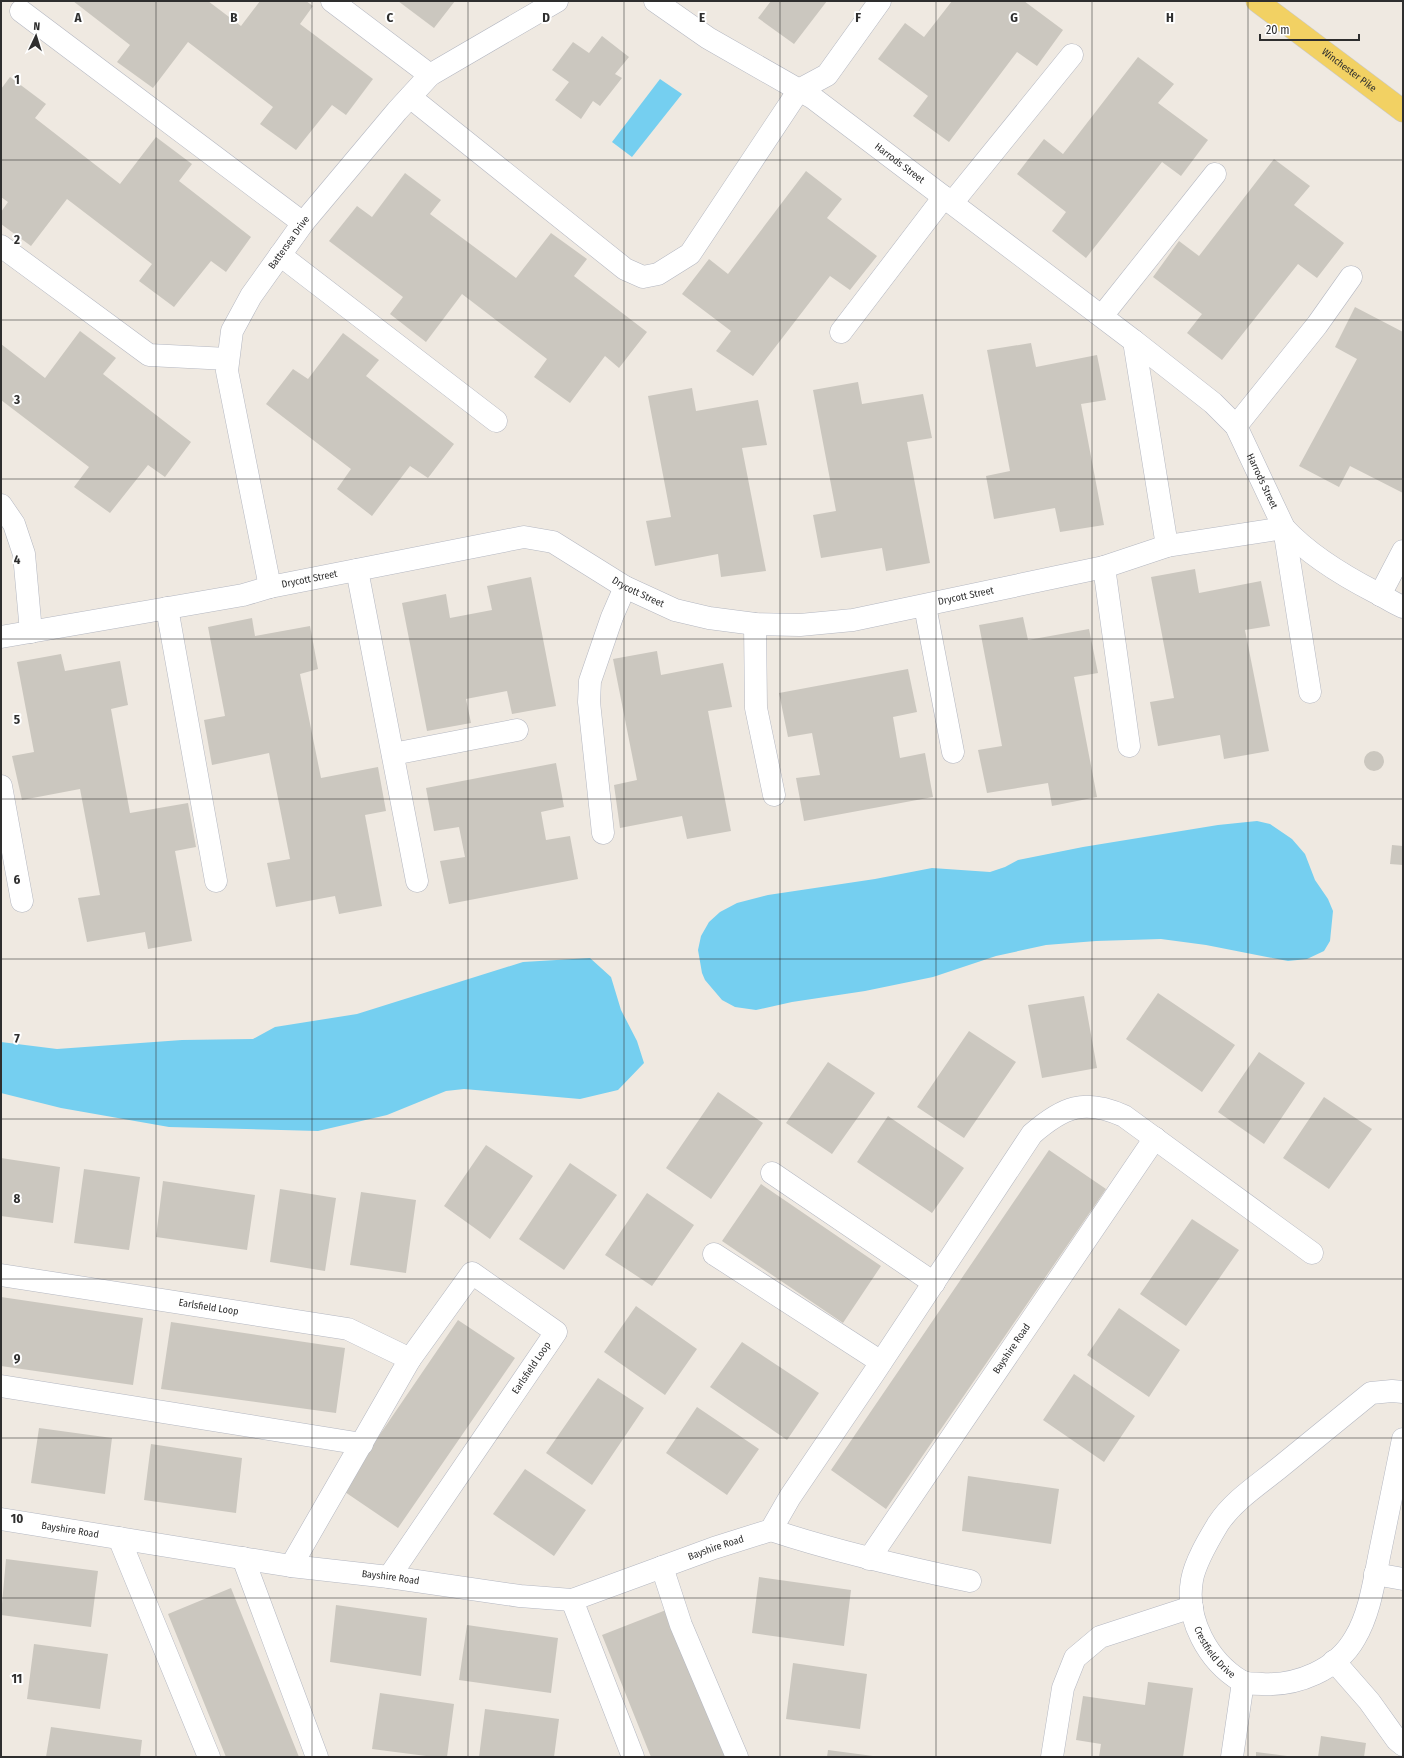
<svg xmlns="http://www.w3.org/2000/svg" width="1404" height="1758" font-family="'Fira Sans Condensed',sans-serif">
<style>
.water{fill:#75cff0}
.building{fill:#cbc7bf}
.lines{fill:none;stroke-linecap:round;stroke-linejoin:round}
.minor-casing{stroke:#b4b7c1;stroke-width:23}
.major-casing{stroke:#c9c9c9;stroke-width:23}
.minor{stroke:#fff;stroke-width:22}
.major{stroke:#f2d163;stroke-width:22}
.grid{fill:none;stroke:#2e2e2e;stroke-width:1;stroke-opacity:0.55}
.labels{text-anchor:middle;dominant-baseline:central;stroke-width:4;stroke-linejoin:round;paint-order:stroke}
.street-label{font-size:10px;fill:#2e2e2e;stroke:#fff}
.grid-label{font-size:13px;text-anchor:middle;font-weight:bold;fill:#2e2e2e;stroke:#fff;stroke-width:4;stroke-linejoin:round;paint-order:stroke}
</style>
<rect width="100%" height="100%" fill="#efe9e1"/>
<path class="water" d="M660 79 682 94 632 157 612 142Z
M1257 821 1270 824 1292 839 1305 854 1315 880 1328 899 1333 911 1330 941 1324 951 1307 959 1288 961 1206 945 1161 939 1096 941 1046 945 996 956 933 977 865 991 792 1002 756 1010 735 1007 722 1000 705 980 702 973 698 950 701 936 709 922 720 912 737 903 768 895 875 879 932 868 990 872 1005 867 1018 860 1083 847 1218 825Z
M590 958 611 977 621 1010 637 1041 644 1063 618 1090 580 1099 464 1089 446 1091 387 1115 318 1131 169 1127 61 1108 1 1093V1042L57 1049 182 1040 253 1039 275 1027 357 1014 523 962Z"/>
<path class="building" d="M73 1H208L241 26 260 1H306L313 6 300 24 373 79 346 115 332 105 296 150 260 124 273 107 188 42 153 88 117 62 130 45Z
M398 1H455L434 28Z
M771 1H827L794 44 758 18Z
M952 1H1024L1063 30 1037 66 1017 52 949 142 913 116 928 96 878 59 905 23 924 37Z
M602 36 629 57 615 74 622 78 600 106 593 101 581 119 555 100 569 82 552 70 573 42 589 53Z
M1138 57 1174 84 1158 103 1208 140 1181 176 1162 162 1086 258 1052 231 1066 212 1017 174 1044 139 1063 154Z
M10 77 46 104 35 118 120 184 156 137 192 164 179 181 251 237 226 272 211 261 174 307 139 281 152 264 67 199 31 246 1 224V212L8 202 1 197V89Z
M1274 159 1310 186 1294 205 1344 243 1317 278 1298 264 1222 360 1187 333 1202 314 1153 277 1179 241 1199 256Z
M806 171 842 199 827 218 877 256 850 290 830 276 753 376 716 351 731 331 682 294 709 259 728 274Z
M405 173 441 200 430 214 516 278 551 233 587 259 574 276 647 332 619 368 605 356 570 403 534 377 547 359 462 294 426 342 390 314 403 297 329 241 357 206 372 217Z
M1355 307 1403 332V493L1350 466 1339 487 1299 466 1357 359 1335 347Z
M80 331 116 358 103 374 191 442 165 477 148 465 110 513 74 487 89 467 1 400V344L45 378Z
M343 333 379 360 366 376 454 444 428 478 410 466 372 516 337 489 351 469 266 404 293 369 308 379Z
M1031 343 1036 367 1097 355 1106 400 1081 404 1104 525 1060 532 1055 508 994 519 986 476 1010 471 987 350Z
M858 382 862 404 923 394 932 438 907 442 930 563 886 571 882 548 821 558 813 515 836 511 813 390Z
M692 388 696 411 758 400 767 445 742 448 766 571 721 577 718 554 655 566 646 521 671 517 648 396Z
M1195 569 1199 593 1261 581 1270 626 1245 630 1269 751 1224 759 1220 735 1158 746 1150 702 1174 698 1151 577Z
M531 577 556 706 512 714 507 691 466 699 471 723 427 731 402 603 446 594 450 618 492 610 487 586Z
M1023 617 1028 640 1089 629 1098 673 1074 677 1097 797 1052 806 1048 783 987 793 978 750 1002 746 979 625Z
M252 618 255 636 310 626 318 669 300 674 321 778 378 767 386 811 365 815 382 906 339 914 335 896 276 907 267 863 290 859 269 753 212 765 204 720 225 716 208 627Z
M657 651 661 675 723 663 732 707 708 711 731 831 687 839 682 816 620 828 614 785 637 780 613 659Z
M61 654 65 671 120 661 128 705 111 709 130 813 188 803 196 847 175 851 192 941 148 949 145 932 87 942 78 898 100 895 80 789 22 800 12 756 34 752 17 662Z
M908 669 917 712 893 717 900 758 925 753 933 797 804 821 796 778 820 775 812 733 788 737 779 693Z
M1364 761a10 10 0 1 1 20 0a10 10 0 1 1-20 0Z
M556 763 564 807 541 812 546 840 570 836 578 879 449 904 440 861 465 857 459 827 434 831 426 788Z
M1392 845 1403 846V865L1390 864Z
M1158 993 1235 1045 1202 1092 1126 1039Z
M1084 996 1097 1068 1042 1078 1028 1005Z
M969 1031 1016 1062 964 1138 917 1107Z
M1259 1052 1305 1083 1264 1144 1218 1112Z
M828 1062 875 1093 832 1154 786 1123Z
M718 1092 763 1123 711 1199 666 1168Z
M1324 1097 1372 1129 1329 1189 1283 1158Z
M888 1116 964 1168 932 1213 857 1162Z
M486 1145 533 1176 490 1239 444 1206Z
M1049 1150 1106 1189 886 1509 831 1470Z
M1 1158 60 1167 53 1223 1 1216Z
M570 1163 617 1195 564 1270 519 1239Z
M84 1169 140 1177 129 1250 74 1243Z
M163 1181 255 1195 247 1250 156 1237Z
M761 1184 881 1266 843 1323 722 1241Z
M280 1189 336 1198 325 1271 270 1262Z
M361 1192 416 1200 406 1273 350 1265Z
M647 1193 694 1225 652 1286 605 1255Z
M1192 1219 1239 1250 1186 1326 1140 1294Z
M1 1297 143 1318 133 1385 1 1366Z
M636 1306 697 1349 665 1395 604 1352Z
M1119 1308 1180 1350 1149 1397 1087 1355Z
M458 1320 515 1358 398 1528 342 1490Z
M171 1322 345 1348 336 1413 161 1389Z
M742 1342 819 1393 787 1440 710 1387Z
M1074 1374 1135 1416 1104 1462 1043 1420Z
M598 1378 644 1408 592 1485 546 1453Z
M697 1407 759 1449 727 1495 666 1453Z
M39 1428 112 1438 105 1494 31 1483Z
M151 1444 242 1458 236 1513 144 1500Z
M525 1469 586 1510 554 1556 493 1514Z
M968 1476 1059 1489 1051 1544 962 1531Z
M6 1559 98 1571 91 1627 1 1615Z
M759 1577 851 1590 844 1646 752 1633Z
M231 1588 299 1757H226L168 1614Z
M336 1605 427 1618 421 1676 330 1662Z
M666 1610 725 1757H651L602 1635Z
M467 1625 558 1638 551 1693 459 1680Z
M34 1644 108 1654 100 1709 27 1699Z
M793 1663 867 1674 860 1729 786 1719Z
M1148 1682 1193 1688 1183 1757H1099L1101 1744 1076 1740 1083 1696 1145 1705Z
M380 1693 454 1704 447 1757H434L372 1749Z
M485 1709 559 1719 554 1757H479Z
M51 1727 142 1740 140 1757H46Z
M1321 1736 1366 1743 1364 1757H1318Z
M828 1750 873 1756V1757H827Z
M1256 1752 1287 1756V1757H1256Z"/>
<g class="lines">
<g class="minor-casing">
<g id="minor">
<path d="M332 1 430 75"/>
<path id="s1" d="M655 1 708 38 813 98 1134 341 1167 546"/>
<path d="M21 11 303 223"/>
<path d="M410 97 625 269 643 277 658 274 690 254 799 90 827 75 880 1"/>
<path d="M952 203 1072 55"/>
<path d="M1 246 149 355 228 359"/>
<path d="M280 255 496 421"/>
<path d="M1102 316 1215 174"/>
<path d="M841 332 944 197"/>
<path id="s2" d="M1134 341 1213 403 1236 426 1284 528C1309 555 1342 575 1375 592 1385 597 1393 603 1403 607"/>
<path d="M1236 426 1317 325 1351 277"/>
<path d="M1 505 14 524 24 554 31 632"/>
<path d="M1104 567 1129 746"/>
<path d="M357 570 417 881"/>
<path id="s3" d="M270 587 227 371 232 331 251 296 303 223 397 111 430 75 557 1"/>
<path d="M1380 595 1403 551"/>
<path d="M925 606 953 752"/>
<path d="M167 608 216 881"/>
<path d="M755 624 756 708 774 795"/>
<path id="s4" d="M1 637 243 595 270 587 524 537 553 542 625 587 675 610 709 618 755 624 800 625 853 620 1104 567 1167 546 1284 528 1310 692"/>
<path d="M393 754 517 730"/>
<path d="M1 786 22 901"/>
<path d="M603 833 589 702 590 681 612 617 625 587"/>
<path d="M772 1173 934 1283"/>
<path d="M714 1254 881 1362"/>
<path id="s5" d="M1 1275 348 1329 410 1359 291 1566"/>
<path d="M1 1386 362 1444"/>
<path id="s6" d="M1403 1392 1392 1391 1371 1393C1340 1418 1310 1443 1279 1468 1258 1485 1233 1501 1218 1524 1209 1539 1195 1562 1192 1580 1185 1619 1208 1661 1241 1681 1246 1684 1256 1684 1262 1684 1297 1686 1337 1670 1355 1638 1370 1613 1374 1581 1380 1552 1388 1514 1395 1477 1403 1439"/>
<path id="s7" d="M1 1519 291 1566 389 1577 520 1596 572 1600 714 1548 771 1530 790 1497 874 1373 1032 1134C1063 1107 1084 1098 1124 1116L1312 1253"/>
<path d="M771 1530C837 1552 903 1567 970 1581"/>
<path d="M119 1538 209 1757"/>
<path d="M243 1558 317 1757"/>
<path id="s8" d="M869 1559 1155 1138"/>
<path d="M662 1567 681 1625 737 1757"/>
<path d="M1375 1574 1403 1579"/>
<path id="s9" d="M389 1577 556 1332 472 1273 410 1359"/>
<path d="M572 1600 633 1757"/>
<path d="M1334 1661 1369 1701 1397 1740 1403 1745"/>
<path d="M1052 1757 1063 1688 1075 1658 1100 1637 1192 1607"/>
<path d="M1232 1757 1243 1682"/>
</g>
</g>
<g class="major-casing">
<g id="major">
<path id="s10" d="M1257 1 1403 111"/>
</g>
</g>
<use href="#minor" class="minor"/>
<use href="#major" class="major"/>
</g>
<path class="grid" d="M156 1V1757M312 1V1757M468 1V1757M624 1V1757M780 1V1757M936 1V1757M1092 1V1757M1248 1V1757M1 160H1403M1 320H1403M1 479H1403M1 639H1403M1 799H1403M1 959H1403M1 1119H1403M1 1279H1403M1 1438H1403M1 1598H1403"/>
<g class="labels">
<g class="street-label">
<text stroke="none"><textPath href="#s10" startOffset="115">Winchester Pike</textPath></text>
<text stroke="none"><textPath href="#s1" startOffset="294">Harrods Street</textPath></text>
<text stroke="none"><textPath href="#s3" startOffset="366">Battersea Drive</textPath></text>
<text stroke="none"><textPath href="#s2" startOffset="194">Harrods Street</textPath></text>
<text stroke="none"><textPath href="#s4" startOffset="314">Drycott Street</textPath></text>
<text stroke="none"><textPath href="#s4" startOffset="661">Drycott Street</textPath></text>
<text stroke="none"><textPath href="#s4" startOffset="997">Drycott Street</textPath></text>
<text stroke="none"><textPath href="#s5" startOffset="210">Earlsfield Loop</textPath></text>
<text stroke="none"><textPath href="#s8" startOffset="254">Bayshire Road</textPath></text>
<text stroke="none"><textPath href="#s9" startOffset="253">Earlsfield Loop</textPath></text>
<text stroke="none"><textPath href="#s7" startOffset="70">Bayshire Road</textPath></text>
<text stroke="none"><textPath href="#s7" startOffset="730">Bayshire Road</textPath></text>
<text stroke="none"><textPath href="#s7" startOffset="394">Bayshire Road</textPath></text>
<text stroke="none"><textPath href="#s6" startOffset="375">Crestfield Drive</textPath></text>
</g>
</g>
<g class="grid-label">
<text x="78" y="22">A</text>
<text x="234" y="22">B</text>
<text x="390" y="22">C</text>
<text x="546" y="22">D</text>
<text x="702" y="22">E</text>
<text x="858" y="22">F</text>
<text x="1014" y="22">G</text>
<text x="1170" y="22">H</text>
<text x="17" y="84">1</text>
<text x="17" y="244">2</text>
<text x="17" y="404">3</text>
<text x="17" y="564">4</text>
<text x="17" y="724">5</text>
<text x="17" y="884">6</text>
<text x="17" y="1043">7</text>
<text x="17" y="1203">8</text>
<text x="17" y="1363">9</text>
<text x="17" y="1523">10</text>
<text x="17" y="1683">11</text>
</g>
<rect width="1404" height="1758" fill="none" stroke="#2e2e2e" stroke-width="4"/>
<g transform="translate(36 36) rotate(4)" stroke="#ffffff" stroke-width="3" paint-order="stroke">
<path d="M0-3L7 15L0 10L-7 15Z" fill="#2e2e2e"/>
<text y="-6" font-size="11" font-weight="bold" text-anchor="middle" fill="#2e2e2e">N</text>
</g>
<path d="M1260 34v6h99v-6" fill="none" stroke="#2e2e2e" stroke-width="2"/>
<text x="1266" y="34" font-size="12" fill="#2e2e2e" stroke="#ffffff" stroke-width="3" paint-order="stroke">20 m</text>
</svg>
